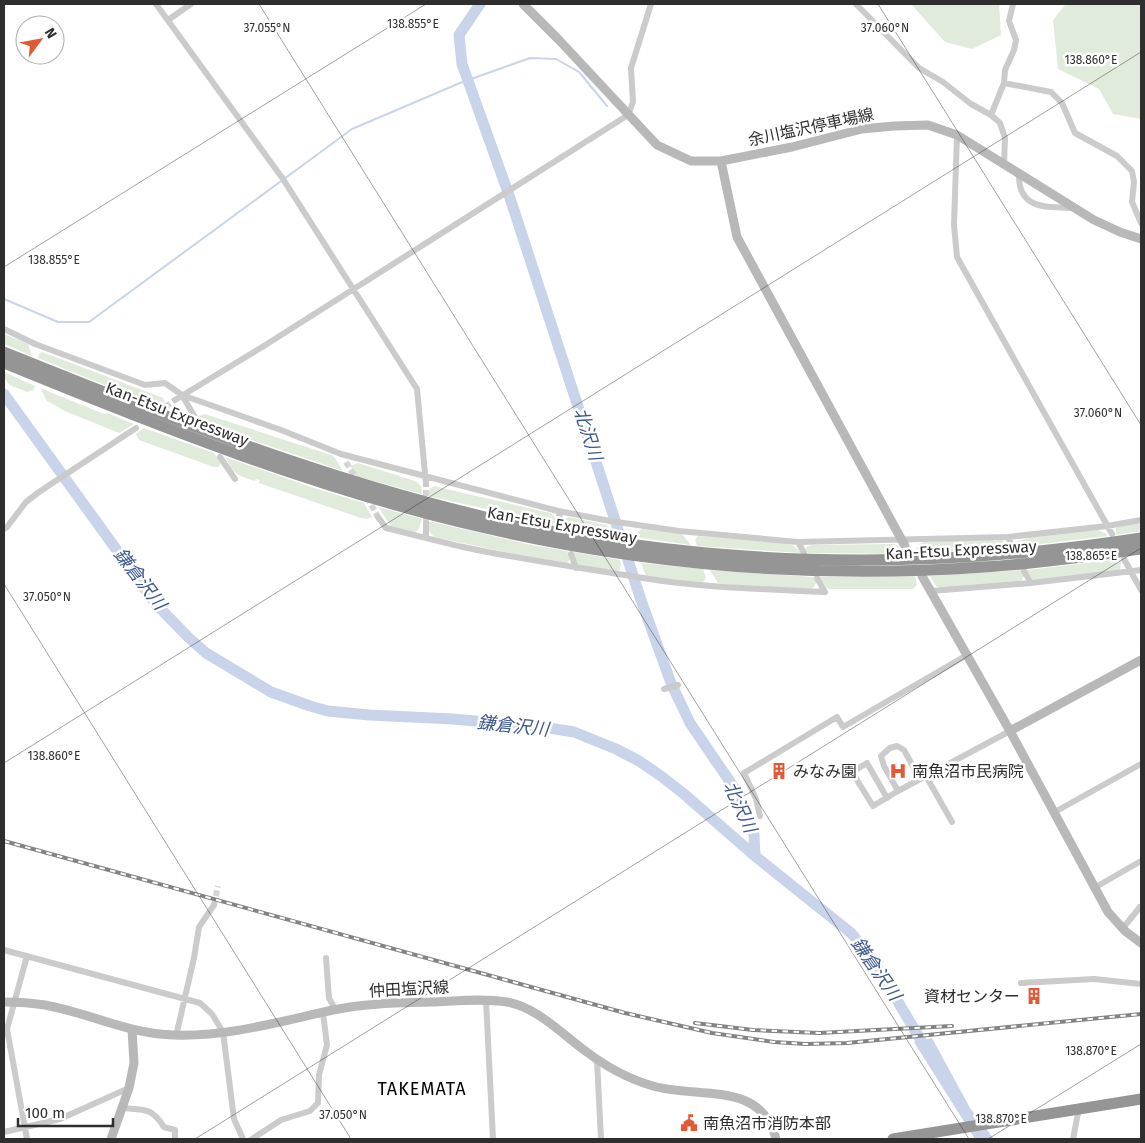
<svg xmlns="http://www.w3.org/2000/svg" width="1145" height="1143" font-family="'Fira Sans','Noto Sans JP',sans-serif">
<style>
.green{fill:#e0ebdc}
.water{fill:#c9d4eb}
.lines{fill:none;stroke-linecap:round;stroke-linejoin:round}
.stream{stroke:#c9d4eb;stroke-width:2}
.river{stroke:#c9d4eb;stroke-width:11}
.street-tunnel{stroke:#d5d5d5;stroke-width:6;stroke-dasharray:6 3;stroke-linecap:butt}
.street{stroke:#cbcbcb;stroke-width:6}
.secondary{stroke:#b8b8b8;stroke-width:9}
.highway{stroke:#959595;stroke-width:11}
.rail-casing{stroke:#838383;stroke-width:4}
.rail{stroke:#fff;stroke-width:2;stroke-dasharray:5.5;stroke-linecap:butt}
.ticks{fill:none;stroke:#2e2e2e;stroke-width:1;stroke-opacity:0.45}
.labels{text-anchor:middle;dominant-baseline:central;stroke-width:5;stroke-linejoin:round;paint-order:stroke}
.street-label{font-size:16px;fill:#2e2e2e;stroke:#fff}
.poi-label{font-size:16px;fill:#2e2e2e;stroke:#fff;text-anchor:start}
.water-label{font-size:18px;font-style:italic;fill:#3e598f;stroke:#fff}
.neighbourhood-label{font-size:18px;letter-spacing:1px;fill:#000;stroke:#fff}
.ticks-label{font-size:12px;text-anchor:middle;fill:#2e2e2e;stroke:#fff;stroke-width:5;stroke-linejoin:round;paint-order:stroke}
</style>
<rect width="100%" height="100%" fill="#fff"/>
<path class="green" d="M911 4H999L1001 35 972 49 945 42Z
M1066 4H1141V119L1113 114 1099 89 1058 69 1053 20Z
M4 334 28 344 32 356 4 344Z
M42 352 163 398 165 404 159 407 38 358 39 354Z
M4 372 35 386 34 390 27 392 10 385 4 378Z
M40 388 104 414 107 413 134 424 119 433 65 411 47 401Z
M205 414 331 455 335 458 343 471 202 423 197 416Z
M144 428 214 453 221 464 218 467H214L139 440 136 434Z
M225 457 314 488 364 503 372 517 367 519 361 518 259 483 260 480 256 479 255 481C236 475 235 475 225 457Z
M358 463 415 481 421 486 422 494 356 476 350 466Z
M434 486 550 513 556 518 558 525 428 496 430 489Z
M378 507 422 519 419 529 415 532 391 526Z
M569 517 607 525 611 534 565 526 563 522 565 519Z
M428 521 532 545 567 551 570 559 566 565 434 537 429 531Z
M1141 521V531L1116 535V528L1119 525Z
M642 529 682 534 691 545 634 537 635 533Z
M1098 530 1106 534 1108 536 1016 547 1015 546 1017 541 1029 538V536Z
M698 536 787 543 794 546 801 553 697 546 695 540Z
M993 539 994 541 1002 540 1010 548 917 554 916 550 919 544 924 542Z
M894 544 898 546 903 554 808 553 805 549 808 546 812 545Z
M573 552 620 560 621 565 620 570 618 571 578 566Z
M1120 559 1121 562 1120 570 1033 580 1027 570Z
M641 563 703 569 706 577 704 581 701 583 646 576Z
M710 570 813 577 817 581 814 587 809 590 721 584 718 583Z
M1021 570 1024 576 1021 582 940 588 936 586 930 576Z
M915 576 917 585 913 589H829L826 587 820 577Z"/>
<path class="water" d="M932 1038 970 1108 994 1139H975L914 1042Z"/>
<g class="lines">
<path class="stream" d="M4 299 58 322H89L352 129 460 83 530 58 556 59 579 72 607 106"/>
<path class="river" d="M480 4 459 35 462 64 510 198 641 600 671 683 690 723 737 792 754 835 755 856
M4 394 155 603 189 638 206 653 271 692 310 706 328 711 369 715 453 719 549 728 574 732 616 749 639 761 661 776 684 794 755 856 851 933 872 958 929 1054"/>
<path class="street-tunnel" d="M158 412 175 400
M346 462 358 482
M367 497 378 517
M426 523V484
M214 905 218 886"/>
<path class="street" d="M156 4 283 179 417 389 426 484
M856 4 919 68 943 82 971 104 991 115 1000 123 1005 138 1004 164
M168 20 191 4
M1004 83 1051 92 1062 103 1075 133 1117 156 1132 171 1134 182 1132 202 1141 223
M991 115 1004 83 1005 70 1014 50 1016 40 1009 21 1013 4
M957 135 954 225 957 257 1112 534
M1019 174C1018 210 1047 207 1074 208
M4 329 35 344 145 385 165 383 182 395 281 430 341 454 558 511 610 521 679 531 798 542 1008 537 1107 526 1141 520
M182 395 196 419
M175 400 267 344 628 115 633 102 631 68 651 4
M220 457 235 479
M558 511 561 521
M378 517 386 528C411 534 437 541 463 547 523 560 583 568 643 578 703 588 765 589 825 592
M426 523V537
M4 529 7 527 26 502 39 492 136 428
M1008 537 1012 546
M798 542 804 553
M571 554 576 568
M1124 559 1141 590
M1024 571 1031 583
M817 578 825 592
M931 591 1031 583 1141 570
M664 689 678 685
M926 776 952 822
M898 791 884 766 881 756 890 748 897 746 904 750 920 779
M887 798 867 763 852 772 873 806 898 791 1010 731
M1053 813 1141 764
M760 816 756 799 744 773 837 717 843 727 967 655
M1094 888 1141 861
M1123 928 1140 907 1141 909
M4 950 200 1003 212 1014 223 1032 234 1119 243 1139
M326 958 329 998 335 1009
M1021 983 1094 979 1141 984
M486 1000 493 1139
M176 1036 194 958 199 927 214 905
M597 1060 601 1139
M122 1108C145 1110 151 1107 164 1127L175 1130V1139
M4 1132 60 1119 129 1088
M27 1139 7 1029 27 956
M252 1139 281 1120 310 1111 318 1103 319 1075 327 1045 323 1013
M1073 1139 1079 1108"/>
<path class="secondary" d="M523 4 559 40 657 145 691 161H721L792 147 862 129 894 126 928 125 957 135 1094 220 1120 232 1141 239
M721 161 737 237 905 546
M922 576 1010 731 1108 912 1125 931 1141 943
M1010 731 1141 660
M4 1002C17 1002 32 1003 45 1005 89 1013 129 1034 174 1035 228 1037 281 1021 333 1010 366 1003 400 1003 432 1002 457 1001 483 998 507 1002 536 1007 561 1033 584 1050 605 1066 628 1079 653 1086 697 1099 762 1080 776 1139
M111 1139 129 1088 134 1063 132 1030"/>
<path class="highway" d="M4 352C160 415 317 477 481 516 697 568 922 572 1141 538
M4 363C160 427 317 489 481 527 645 565 816 579 984 567 1036 564 1089 556 1141 549
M893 1139 1141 1099"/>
<g class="rail-casing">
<path id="rail" d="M4 841 625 1013 712 1033 774 1042 806 1044 847 1043 1141 1014
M695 1023 753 1030 819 1033 952 1026"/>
</g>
<use href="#rail" class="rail"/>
</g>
<path class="ticks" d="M259 4 969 1139M878 4 1141 425M4 267 426 4M4 584 351 1139M4 763 1141 52M195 1139 1141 548M988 1139 1141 1044"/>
<defs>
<g id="building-bare" transform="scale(1.35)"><path d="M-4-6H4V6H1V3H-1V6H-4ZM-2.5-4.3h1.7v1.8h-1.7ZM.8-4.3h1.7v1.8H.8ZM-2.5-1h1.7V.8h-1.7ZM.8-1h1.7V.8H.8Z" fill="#e15935" stroke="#fff" stroke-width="2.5" paint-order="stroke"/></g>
<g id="hospital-bare" transform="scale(1.35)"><path d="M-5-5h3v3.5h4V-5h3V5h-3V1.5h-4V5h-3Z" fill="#e15935" stroke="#fff" stroke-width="2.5" paint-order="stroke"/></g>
<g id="civic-bare" transform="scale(1.35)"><path d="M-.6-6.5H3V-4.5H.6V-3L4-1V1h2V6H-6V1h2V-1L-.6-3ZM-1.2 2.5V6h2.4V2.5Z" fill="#e15935" stroke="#fff" stroke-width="2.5" paint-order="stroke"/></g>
</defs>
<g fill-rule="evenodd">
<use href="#building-bare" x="779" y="771"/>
<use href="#hospital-bare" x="898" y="771"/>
<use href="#building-bare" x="1034" y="996"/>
<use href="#civic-bare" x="689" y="1123"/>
</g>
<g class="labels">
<g class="street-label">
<text transform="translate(811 127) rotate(-12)">余川塩沢停車場線</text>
<text transform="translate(177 414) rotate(21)">Kan-Etsu Expressway</text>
<text transform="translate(562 525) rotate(10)">Kan-Etsu Expressway</text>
<text transform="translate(961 550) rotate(-3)">Kan-Etsu Expressway</text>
<text transform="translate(409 989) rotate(-3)">仲田塩沢線</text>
</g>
<g class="poi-label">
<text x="793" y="771">みなみ園</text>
<text x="912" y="771">南魚沼市民病院</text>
<text x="1020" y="996" text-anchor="end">資材センター</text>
<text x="703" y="1123">南魚沼市消防本部</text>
</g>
<g class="water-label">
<text transform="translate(588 434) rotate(72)">北沢川</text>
<text transform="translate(140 579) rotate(52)">鎌倉沢川</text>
<text transform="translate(513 726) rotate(6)">鎌倉沢川</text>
<text transform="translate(740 807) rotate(65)">北沢川</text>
<text transform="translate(876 969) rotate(55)">鎌倉沢川</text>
</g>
<g class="neighbourhood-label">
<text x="422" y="1089">TAKEMATA</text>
</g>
</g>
<g class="ticks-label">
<text x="413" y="28">138.855°E</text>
<text x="267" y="32">37.055°N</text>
<text x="885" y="32">37.060°N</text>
<text x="1091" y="64">138.860°E</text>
<text x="54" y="264">138.855°E</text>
<text x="1098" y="417">37.060°N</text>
<text x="1091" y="560">138.865°E</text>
<text x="47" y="601">37.050°N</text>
<text x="54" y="760">138.860°E</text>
<text x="1091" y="1055">138.870°E</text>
<text x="343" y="1119">37.050°N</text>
<text x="1001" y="1123">138.870°E</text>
</g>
<rect width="1145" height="1143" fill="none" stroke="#2e2e2e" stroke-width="10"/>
<g transform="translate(40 40) rotate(58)"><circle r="24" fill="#ffffff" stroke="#ababab"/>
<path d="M0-4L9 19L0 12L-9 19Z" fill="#e15935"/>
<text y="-8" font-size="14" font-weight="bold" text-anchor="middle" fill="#2e2e2e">N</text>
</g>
<path d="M18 1118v8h95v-8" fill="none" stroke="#2e2e2e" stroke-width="2.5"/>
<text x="25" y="1118" font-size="15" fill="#2e2e2e" stroke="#ffffff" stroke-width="4" paint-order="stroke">100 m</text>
</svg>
